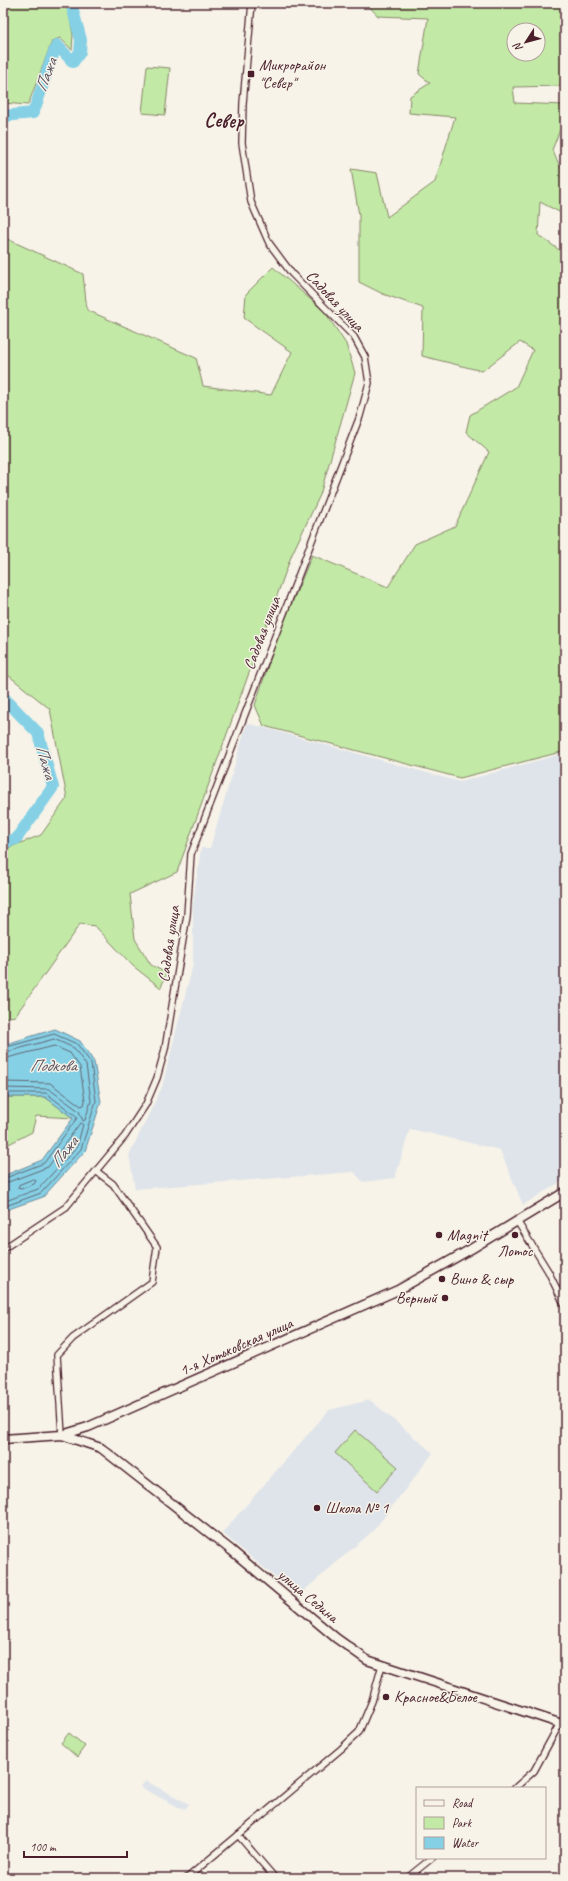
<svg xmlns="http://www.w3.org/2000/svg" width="568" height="1881" font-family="Caveat,sans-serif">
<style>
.built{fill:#dfe4ea}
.green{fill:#c2eaa6;stroke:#868468;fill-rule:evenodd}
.water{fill:#85d0e5;stroke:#6d899b}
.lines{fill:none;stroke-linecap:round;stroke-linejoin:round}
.shore{stroke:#626675;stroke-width:1}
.river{stroke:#85d0e5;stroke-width:12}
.street-casing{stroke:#4a1f2b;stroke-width:8}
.secondary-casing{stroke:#4a1f2b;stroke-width:11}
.street{stroke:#f7f3e8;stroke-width:5.5}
.secondary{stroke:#f7f3e8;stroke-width:8}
.poi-dot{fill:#4a1f2b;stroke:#f7f3e8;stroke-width:1.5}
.labels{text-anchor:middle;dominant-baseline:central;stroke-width:3;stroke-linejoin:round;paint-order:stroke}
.poi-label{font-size:16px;fill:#4a1f2b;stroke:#f7f3e8;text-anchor:start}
.street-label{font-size:16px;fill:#4a1f2b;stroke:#f7f3e8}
.water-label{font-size:17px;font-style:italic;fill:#5c5463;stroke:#f7f3e8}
.district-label{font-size:20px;font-weight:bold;fill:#4a1f2b;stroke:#f7f3e8}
</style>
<rect width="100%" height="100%" fill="#f7f3e8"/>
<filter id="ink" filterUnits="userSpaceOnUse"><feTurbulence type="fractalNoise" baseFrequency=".025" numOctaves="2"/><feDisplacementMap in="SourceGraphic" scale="8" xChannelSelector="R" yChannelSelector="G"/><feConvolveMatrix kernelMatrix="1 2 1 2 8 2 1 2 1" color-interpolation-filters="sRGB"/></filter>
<g filter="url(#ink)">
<path class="built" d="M247 723 460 782 565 753V1179L523 1205 500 1150 410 1129 395 1178 363 1182 354 1172 135 1189 129 1155 162 1087 193 964V903L201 848H210Z
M370 1400 433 1453 374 1530 298 1596 222 1533 329 1410Z
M146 1781 189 1804 184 1810 140 1787Z"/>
<path class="green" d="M3 3H67L73 35 72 50 60 38 52 41 28 105 3 103Z
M366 3H565V84L563 86 513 87 515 103 565 105V117L552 150 565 176V215L540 202 538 235 565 254V751L460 778 264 726 255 705 277 639 312 555 388 587 415 544 455 526 489 452 466 432 470 415 516 387 533 350 520 342 482 371 422 356 423 308 383 294 359 282V215L351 169 377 173 387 217 435 182 455 117 409 113 410 96 430 83 419 74 428 18 378 16ZM514 30H538V54H514Z
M147 66 170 68 165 115 142 113Z
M3 237 83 274 87 310 196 358 203 386 271 395 292 352 244 318 246 294 273 267 325 312 346 344 355 373 320 495 292 554 177 872 130 894 135 939 151 965 166 973 161 988 133 966 95 926 80 924 15 1016 3 1018V850L41 835 67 798 50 709 3 671Z
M3 1097H45L73 1118 36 1116 32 1132 3 1147Z
M355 1430 398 1467 377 1491 335 1453Z
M69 1733 85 1746 77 1757 61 1743Z"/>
<path class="water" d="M55 1029 80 1041 94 1062 101 1102 85 1151 43 1197 3 1211V1176L42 1160 73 1118 45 1097H3V1045Z"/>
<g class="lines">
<path class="shore" d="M3 1048 54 1034 77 1044 91 1063 96 1101 81 1149 41 1193 3 1207
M3 1053 54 1039 74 1048 86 1065 91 1101 85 1120 83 1121 79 1111 49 1089 3 1088
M3 1059 54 1046 70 1053 80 1067 85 1101 84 1105 81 1106 50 1083 3 1082
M3 1093H46L75 1115 77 1118 44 1163 3 1179
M34 1179 36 1181 34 1184 21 1189 18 1188 19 1185Z
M3 1184 48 1167 80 1123 83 1124 77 1147 38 1189 3 1202"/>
<path class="river" d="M3 116 33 113C42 91 47 67 57 45L73 62 80 52 81 40 71 3
M3 697 38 733 53 787 16 839 3 843"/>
<g class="street-casing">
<path id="street" d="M517 1221 548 1271 565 1306
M3 1249 66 1207 125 1136 146 1104 157 1078 165 1049 187 915 191 854 360 416 369 383 365 357 354 337 292 274 269 243 251 202 242 143 243 103 252 3
M62 1435 57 1355 73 1338 152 1282 157 1247 113 1184 96 1171
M515 1788 534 1771 560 1723
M238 1835 275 1878
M187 1878 341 1749 359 1732 372 1701 382 1665
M407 1878 432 1858"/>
</g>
<g class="secondary-casing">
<path id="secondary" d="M62 1435 101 1448 231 1550 336 1638 367 1660 565 1725
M3 1439 62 1435 88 1427 398 1290 471 1249 565 1192"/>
</g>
<use href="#street" class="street"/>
<use href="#secondary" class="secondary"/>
</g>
</g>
<g class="poi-dot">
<rect x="247" y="70" width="8" height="8" rx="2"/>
<circle cx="439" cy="1235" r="4"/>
<circle cx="515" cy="1235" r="4"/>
<circle cx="442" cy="1279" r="4"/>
<circle cx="445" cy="1298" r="4"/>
<circle cx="317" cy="1508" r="4"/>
<circle cx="386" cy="1697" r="4"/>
</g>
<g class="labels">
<g class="poi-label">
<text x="259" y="65">Микрорайон<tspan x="259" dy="18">"Север"</tspan></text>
<text x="447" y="1235">Magnit</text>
<text x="515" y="1251" text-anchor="middle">Лотос</text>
<text x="450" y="1279">Вино &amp; сыр</text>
<text x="437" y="1298" text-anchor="end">Верный</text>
<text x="325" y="1508">Школа № 1</text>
<text x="394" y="1697">Красное&amp;Белое</text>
</g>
<g class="street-label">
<text transform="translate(335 301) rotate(47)">Садовая улица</text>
<text transform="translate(262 633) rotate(-69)">Садовая улица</text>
<text transform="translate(169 944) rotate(-82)">Садовая улица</text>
<text transform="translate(236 1347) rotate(-24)">1-я Хотьковская улица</text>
<text transform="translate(308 1596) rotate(40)">улица Седина</text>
</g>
<g class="water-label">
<text transform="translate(46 75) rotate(-70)">Пажа</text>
<text transform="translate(46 762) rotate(74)">Пажа</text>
<text x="53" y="1065">Подкова</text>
<text transform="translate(64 1152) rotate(-52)">Пажа</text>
</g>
<g class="district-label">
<text x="224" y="120">Север</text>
</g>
</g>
<rect width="568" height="1881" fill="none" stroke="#f7f3e8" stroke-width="16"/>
<rect x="8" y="8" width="552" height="1865" fill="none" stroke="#4a1f2b" stroke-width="1.5" filter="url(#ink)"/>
<rect x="416" y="1787" width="130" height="72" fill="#f7f3e8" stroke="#b29e9c"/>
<rect x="424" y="1800" width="20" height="6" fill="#f7f3e8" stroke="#b29e9c"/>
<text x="452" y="1807" font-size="12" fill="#4a1f2b">Road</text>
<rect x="424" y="1817" width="20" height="12" fill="#c2eaa6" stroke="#b29e9c"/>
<text x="452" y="1827" font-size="12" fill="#4a1f2b">Park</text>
<rect x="424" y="1837" width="20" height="12" fill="#85d0e5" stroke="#b29e9c"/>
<text x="452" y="1847" font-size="12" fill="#4a1f2b">Water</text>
<g transform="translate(526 42) rotate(234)"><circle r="19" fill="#f7f3e8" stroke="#b29e9c"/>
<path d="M0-3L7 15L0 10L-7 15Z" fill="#4a1f2b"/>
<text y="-6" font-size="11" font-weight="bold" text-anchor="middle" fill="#4a1f2b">N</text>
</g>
<path d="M24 1851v6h103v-6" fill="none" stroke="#4a1f2b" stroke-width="2"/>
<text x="30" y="1851" font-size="12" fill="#4a1f2b" stroke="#f7f3e8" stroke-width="3" paint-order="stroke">100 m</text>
</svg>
